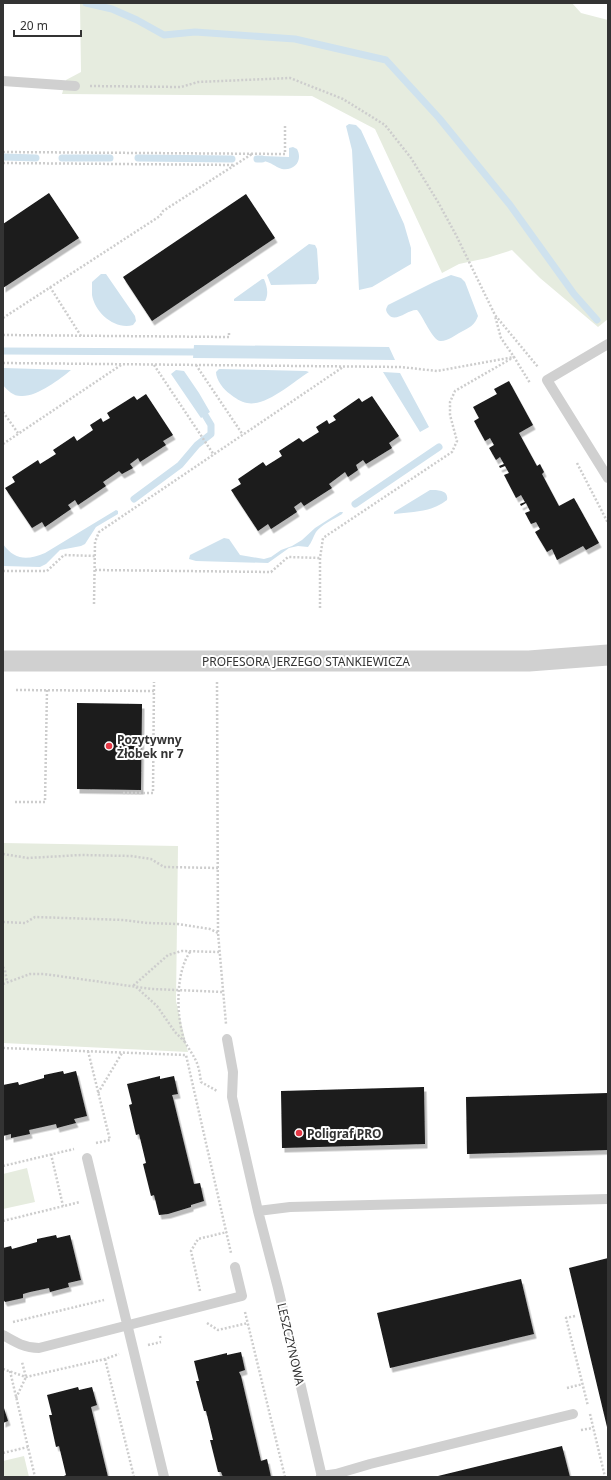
<svg xmlns="http://www.w3.org/2000/svg" width="611" height="1480" font-family="'Noto Sans',sans-serif">
<style>
.green{fill:#e6ecdf}
.water{fill:#cfe2ee}
.lines{fill:none;stroke-linecap:round;stroke-linejoin:round}
.stream{stroke:#cfe2ee;stroke-width:7}
.building{fill:#1a1a1a;filter:url(#shadow)}
.path{stroke:#cdcdcd;stroke-width:2.5;stroke-dasharray:2 2;stroke-linecap:butt}
.service{stroke:#d0d0d0;stroke-width:10}
.minor{stroke:#d0d0d0;stroke-width:21}
.poi-dot{fill:#e63946;stroke:#fff;stroke-width:1.5}
.labels{text-anchor:middle;dominant-baseline:central;stroke-width:4;stroke-linejoin:round;paint-order:stroke}
.street-label{font-size:12px;fill:#333;stroke:#fff}
.poi-label{font-size:12px;font-weight:bold;fill:#333;stroke:#fff;text-anchor:start}
</style>
<defs>
<filter id="shadow"><feDropShadow dx="2.5" dy="4.5" stdDeviation="0" flood-color="#0004"/></filter>
</defs>
<rect width="100%" height="100%" fill="#fff"/>
<path class="green" d="M80 3H572L581 13 608 20V319L598 327 540 278 512 250 487 258 459 264 442 273 375 129 312 96 62 94 66 80 81 72Z
M3 843 178 846 176 1001 188 1052 3 1043Z
M27 1168 35 1202 3 1209V1174Z
M24 1456 29 1477H3V1461Z"/>
<path class="water" d="M349 124 356 125 361 130 404 224 411 248V264L372 287 359 290 352 150 346 126Z
M293 147 297 149C303 160 295 171 282 169 274 167 273 162 262 161V156L289 157V148Z
M309 244 315 245 317 249 319 279 316 284 271 285 267 275Z
M101 274H106L135 316 136 321 133 325C115 330 95 313 92 295 92 291 92 286 92 282Z
M451 275 461 278 465 282 478 316C475 325 469 328 461 332 455 335 448 341 441 341 433 342 423 316 417 310 408 309 395 324 388 314 385 310 386 309 388 305L434 282Z
M262 279H264C267 286 269 294 265 301H234V299Z
M194 345 389 347 395 360 193 358Z
M3 368 71 370C60 379 37 397 21 396 13 396 8 391 3 385Z
M219 369 306 371 309 372C293 382 266 407 247 403 241 402 235 398 230 394 224 390 216 380 216 372Z
M176 370 184 371 199 393 210 412 201 418 171 374Z
M383 372 400 373 429 427 420 432Z
M430 490C438 490 449 490 447 500 432 512 413 512 394 514V512Z
M116 510 118 511V514L96 527 85 544 81 546 60 550 46 564 40 567 3 566V544C15 561 28 560 45 553Z
M340 512H343L342 514C334 519 321 525 316 532 313 537 312 542 308 547L298 546 289 548 268 563 196 561 189 559 190 555 224 538 229 539 240 555 264 559 271 557 281 550 292 546 302 540 315 528Z"/>
<g class="lines">
<path class="stream" d="M86 3 112 9 137 20 164 35 195 32 295 39 386 60 439 118 510 205 574 294 597 320
M3 157 36 158
M62 158H110
M138 158 232 159
M257 159H262
M3 351 194 352
M134 499 180 465 197 445 211 434V425L205 415
M355 504 439 447"/>
</g>
<path class="building" d="M49 193 79 238 3 288V224Z
M246 194 275 238 152 321 123 277Z
M509 381 533 425 519 433 537 466 540 464 544 472 542 474 559 506 574 498 599 543 586 550 583 546 557 560 552 549 547 552 535 532 540 529 536 522 531 524 525 513 530 511 526 503 521 506 520 504 525 502 521 495 516 498 504 475 509 473 505 466 500 468 499 466 504 464 500 457 496 460 489 448 494 445 490 438 485 441 474 421 479 418 473 407 497 394 494 389Z
M146 394 173 435 163 441 166 445 140 462 138 458 130 464 133 468 122 474 119 471 103 482 106 486 78 505 75 500 68 505 71 509 45 527 42 522 32 528 5 488 15 482 12 477 38 460 40 464 56 454 53 450 74 436 77 441 93 430 90 425 101 418 103 422 110 418 107 413 134 396 137 400Z
M372 396 399 436 389 443 392 448 366 464 363 460 356 465 358 470 348 477 345 472 329 484 332 488 304 506 301 502 294 507 297 512 271 529 268 524 258 531 231 490 241 484 238 479 263 462 266 466 282 456 279 451 299 438 303 442 319 432 316 427 327 420 329 424 336 420 333 416 359 398 362 402Z
M77 703 142 704 141 790 77 789Z
M63 1071 64 1074 76 1071 87 1116 74 1119 76 1123 57 1128 56 1124 29 1130 30 1134 11 1138V1134L3 1136V1085L18 1082 19 1085 44 1078V1075Z
M160 1076V1079L174 1076 178 1094 172 1095 173 1098 194 1184 200 1183 204 1201 191 1205V1207L168 1214 159 1215 154 1195 151 1196 143 1164 146 1163 139 1134 136 1135 129 1105 132 1104 127 1084Z
M424 1087 425 1144 282 1148 281 1091Z
M608 1093V1150L467 1154 466 1097Z
M56 1235 57 1238 70 1235 81 1280 68 1283 69 1287 50 1292 49 1288 30 1292 23 1294V1298L5 1302 3 1299V1248L11 1246 12 1249 37 1242V1239Z
M608 1258V1427H607L569 1268Z
M521 1279 534 1334 390 1368 377 1313Z
M241 1352 245 1370 239 1372 241 1376 261 1461 267 1459 271 1477H223L221 1472H218L210 1440H213L206 1411H204L196 1381H199L194 1361 227 1353V1355Z
M78 1387 79 1390 92 1387 97 1405 91 1407 108 1477H62L66 1475 59 1446 56 1447 49 1415H52L47 1395Z
M3 1405 8 1421 3 1423Z
M562 1446 570 1477H438V1476Z"/>
<g class="lines">
<path class="path" d="M90 86 181 87 198 82 290 78 343 99 385 125 411 158 438 202 456 235 495 315 538 367
M3 152 285 154V125
M3 163 234 165
M50 287 81 336
M3 318 160 216 163 211 252 154
M3 335 229 337V331
M3 363 401 367 437 371 514 357 530 383
M154 365 214 455
M196 365 243 435
M3 412 18 433
M3 444 121 365
M577 463 608 523
M95 570 271 572 288 557 320 558
M3 571H47L64 555 95 556
M94 604 95 542 99 532 343 367
M320 608V558L323 538 452 452 457 441 450 415V402L455 391 514 357 501 338 495 316
M217 682 218 933 226 1024
M16 690 154 691
M123 793H153L154 682
M15 802H45L47 690
M3 854 28 858 81 855 131 856 151 859 164 867 218 868
M3 922 25 923 35 917 124 920 148 923 178 924 210 929 218 933
M190 952C175 973 176 1018 185 1042 188 1048 193 1054 196 1061 199 1067 200 1075 201 1082L217 1091
M3 967 5 970 7 982
M3 984 30 974H44L152 989 223 992
M185 1042 175 1032 157 1006 134 985 168 955 182 951 219 952
M3 1048 186 1055 231 1253
M88 1051 110 1140 96 1143
M98 1093 122 1053
M51 1154 63 1206
M3 1166 74 1149
M3 1221 80 1202
M200 1291 191 1251 198 1239 227 1232
M245 1312 285 1477
M575 1316 566 1318 588 1406
M13 1322 104 1300
M207 1323 218 1330 248 1323
M160 1336 161 1340
M148 1345 161 1342
M105 1359 134 1477
M3 1369 26 1377 105 1359 119 1354
M10 1371 35 1477
M567 1388 583 1384
M16 1398 26 1377 22 1362
M590 1414 605 1477
M581 1430 593 1428
M3 1453 28 1447"/>
<path class="service" d="M3 81 75 86
M608 344 547 380 608 478
M227 1039 233 1072 232 1097 258 1211 278 1288 322 1477
M87 1158 164 1477
M258 1211 290 1207 608 1199
M3 1335C15 1342 25 1348 39 1348L242 1296 235 1267
M321 1476 336 1474 370 1464 573 1414"/>
<path class="minor" d="M3 661H529L608 655"/>
</g>
<g class="poi-dot">
<circle cx="109" cy="746" r="4"/>
<circle cx="299" cy="1133" r="4"/>
</g>
<g class="labels">
<g class="street-label">
<text x="306" y="661">PROFESORA JERZEGO STANKIEWICZA</text>
<text transform="translate(291 1344) rotate(77)">LESZCZYNOWA</text>
</g>
<g class="poi-label">
<text x="117" y="739">Pozytywny<tspan x="117" dy="14">Żłobek nr 7</tspan></text>
<text x="307" y="1133">Poligraf PRO</text>
</g>
</g>
<rect width="611" height="1480" fill="none" stroke="#333333" stroke-width="8"/>
<path d="M14 30v6h67v-6" fill="none" stroke="#333333" stroke-width="2"/>
<text x="20" y="30" font-size="12" fill="#333333" stroke="#ffffff" stroke-width="3" paint-order="stroke">20 m</text>
</svg>
